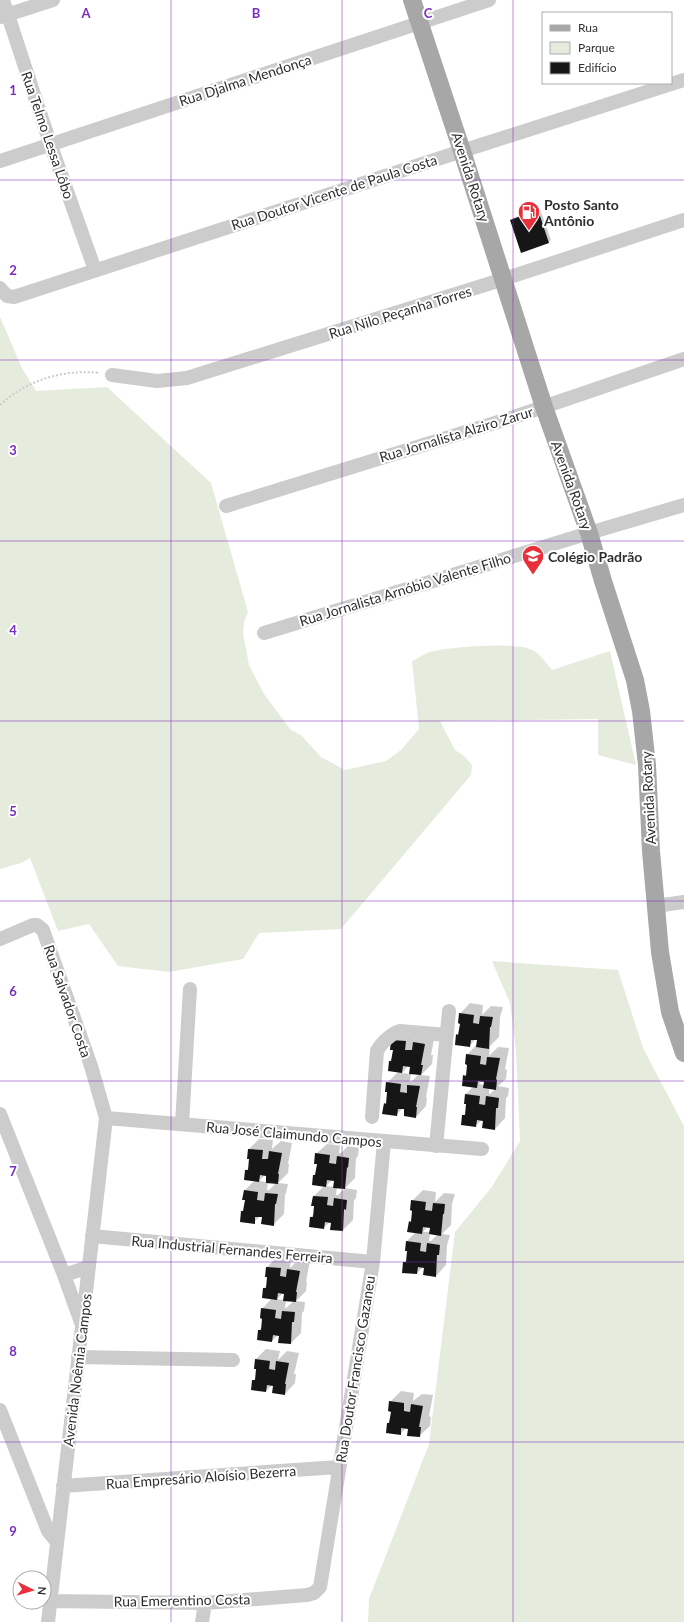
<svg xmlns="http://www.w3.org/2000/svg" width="684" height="1622" font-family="Lato,sans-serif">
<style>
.green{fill:#e5ecdd}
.shadow{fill:#0003;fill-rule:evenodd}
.building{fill:#161616}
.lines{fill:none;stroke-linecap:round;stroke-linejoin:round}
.path{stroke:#ccc;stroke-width:2;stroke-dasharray:2 2;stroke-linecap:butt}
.minor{stroke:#ccc;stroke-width:14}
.major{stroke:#a7a7a7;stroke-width:18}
.grid{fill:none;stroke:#7b2cbf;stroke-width:1;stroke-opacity:0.55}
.labels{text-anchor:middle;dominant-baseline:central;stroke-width:4;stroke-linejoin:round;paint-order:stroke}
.street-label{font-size:14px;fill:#2f2f2f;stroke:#fff}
.poi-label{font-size:14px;font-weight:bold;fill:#2f2f2f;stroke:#fff;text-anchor:start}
.grid-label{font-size:13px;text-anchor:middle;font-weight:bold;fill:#7b2cbf;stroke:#fff;stroke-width:4;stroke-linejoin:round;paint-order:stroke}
</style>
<rect width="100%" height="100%" fill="#fff"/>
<path class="green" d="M0 317 22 368 36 391 107 387 211 483 248 612 244 622 243 633 249 665 264 694 291 730 301 735 321 757 345 770 386 761 401 750 419 729 412 661C419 658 427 652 434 651 452 647 514 642 530 649 540 653 545 662 552 670L610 651 636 765 598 755V719L440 721 455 750 464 756 472 765 471 775 341 929 259 933 243 959 169 972 118 966 89 924 58 931 30 858 21 863 0 869Z
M492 961 618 970 643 1048 684 1126V1622H368L369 1599 429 1444 455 1232 491 1188 520 1141 516 1050 510 1003Z"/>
<path class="shadow" d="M540 209 551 240 549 242 521 252 511 221 513 218Z
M470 1003 483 1005 482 1015 491 1006 503 1007 500 1017 499 1037 490 1046 489 1056 498 1047 509 1048 505 1069 507 1070 506 1079 498 1086 509 1088 508 1096 506 1098 505 1118 495 1129 484 1120H482L475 1126 463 1116 466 1113 467 1103 466 1094 474 1086 464 1076 467 1073 468 1064 467 1055 477 1044 478 1040 476 1039 469 1046 457 1035 460 1032 461 1023 460 1014ZM483 1080 485 1081V1085L479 1084ZM489 1088 495 1089 490 1094 489 1093Z
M416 1031 415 1040 424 1032 435 1034 431 1055H433L432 1064 421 1075 430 1076 426 1097H427L426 1106 416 1117 406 1108H403L397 1114 385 1104 387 1101V1083L398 1072 390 1061 393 1058 394 1049 392 1040ZM408 1066H411L410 1074 402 1073ZM411 1073 419 1074 411 1082H410Z
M259 1139 273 1140 272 1149 281 1141 292 1143 288 1164H289L288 1173 278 1183 288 1184 286 1193 285 1195 284 1214 273 1225 263 1217 260 1216 254 1222 242 1212 245 1209 246 1200 245 1190 254 1181 246 1170 249 1168 250 1158H248L249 1149ZM265 1175H268L267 1182 259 1181ZM268 1182 276 1183 269 1190H267Z
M327 1144 340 1145 339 1153H341L348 1146 359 1148 358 1156 356 1158 355 1178 345 1188 357 1190 356 1198 354 1200 353 1220 343 1230 332 1222H330L323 1228 311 1217 314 1214 315 1205H313L314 1196 324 1186 314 1175 317 1172 318 1163 316 1154ZM332 1180H335L334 1187 326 1186ZM337 1187 345 1188 338 1195H336Z
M423 1190 436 1192 435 1202 444 1193 455 1194 452 1204 451 1225 442 1234 450 1235 447 1245 446 1265 436 1276 423 1267 417 1273 404 1263 407 1260 408 1250 407 1241 416 1232 410 1222 412 1219V1201ZM428 1226 431 1227 430 1232H423ZM430 1234 437 1235 431 1241H429Z
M277 1257 291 1258 290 1268 299 1259 310 1260 306 1282H307L306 1291 296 1301 305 1302 304 1311 302 1313 301 1333 291 1343 278 1335 272 1341 259 1330 262 1327V1309L272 1298 264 1288 267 1285 268 1276H266L267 1267ZM283 1293H285V1300L277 1299ZM286 1300 294 1301 286 1308H285Z
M266 1349 280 1351 278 1360 287 1351 299 1353 294 1374H296L295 1383 285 1394 272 1385 266 1391 253 1381 256 1378 257 1368 256 1359Z
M401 1391 414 1393 413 1401 422 1394 433 1395 429 1416 431 1417 430 1426 419 1436 406 1428 400 1434 388 1423 391 1420 392 1411 390 1402Z"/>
<path class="building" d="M538 210 549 243 521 253 510 220Z
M459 1013 474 1015 473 1023 479 1024 480 1016 493 1017 491 1027H490L489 1049 476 1047 477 1040H471L470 1047 455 1045 456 1034 458 1035 460 1024 458 1023Z
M391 1040 406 1041 405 1050H412L413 1042 425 1044 421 1065H423L421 1075 409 1074 410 1067 403 1066 402 1073 388 1071 389 1061H391L393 1050H390Z
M466 1054 481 1056 480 1064 486 1065 487 1057 500 1058 496 1079 497 1080 496 1090 483 1088 484 1082 478 1081 477 1088 462 1086 463 1075 466 1076 467 1065 465 1064Z
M386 1082 401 1084 400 1092 407 1093V1085L420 1086 416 1107H417L416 1118 404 1116V1109H398L397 1116 382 1114 384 1103 386 1104 387 1092H385Z
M465 1094 480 1096 479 1104 485 1105 486 1096 499 1098 498 1108H496L495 1130 482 1128 483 1121 477 1120 476 1127 461 1125 462 1115H465L466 1104H464Z
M248 1149 263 1150 262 1159H268L269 1151 282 1153 278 1174H279L278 1184 266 1183V1176L260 1175 259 1182 244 1180 245 1170H248L249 1159H247Z
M315 1153 330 1155 329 1163 336 1164 337 1156 349 1158 348 1168 347 1167 345 1189 333 1188 334 1181 327 1180 326 1187 312 1185 313 1175H315L317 1164H314Z
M244 1190 258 1192 257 1200 264 1201 265 1193 278 1194 276 1204H275L274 1226 261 1224 262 1217H255V1224L240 1222 241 1211H243L245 1200H242Z
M313 1196 328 1197 327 1205 333 1206 334 1198 347 1200 346 1210 344 1209 343 1231 330 1230 331 1223 325 1222 324 1229 309 1227 310 1217H313L314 1206H311Z
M411 1200 426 1202 425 1210 432 1211 433 1203 445 1204 444 1214H443L441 1236 429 1234 430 1228 423 1227 422 1234 407 1232 409 1221 411 1222 412 1211 410 1210Z
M406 1241 421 1243 420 1251 426 1252 427 1243 440 1245 439 1255H437L436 1277 423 1275 424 1268 418 1267 417 1274 402 1273 403 1262H406L407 1251H405Z
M266 1267 281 1268 280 1276 286 1277 287 1269 300 1271 296 1292H297L296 1302 283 1301 284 1294 278 1293 277 1300 262 1298 263 1288H266L267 1277H265Z
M261 1308 276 1310 275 1318 281 1319 282 1311 295 1312 294 1322H292L291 1344 278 1343 279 1336 273 1335 272 1342 257 1340 258 1330H261L262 1319 260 1318Z
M255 1359 270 1361 269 1369 275 1370 276 1361 289 1363 285 1384H286L285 1395 272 1393 273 1386 267 1385 266 1392 251 1390 252 1380H255L256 1369H254Z
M389 1401 404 1403V1411L410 1412 411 1404 423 1406 419 1427H421L420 1437 407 1436 408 1429 401 1428V1435L386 1433 387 1423H389L391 1412 388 1411Z"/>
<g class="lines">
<path class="path" d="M0 405C27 380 63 369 100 373"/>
<path class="minor" d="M3 0 50 143 95 270
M0 17 53 0
M0 161 489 0
M0 288 7 296 14 297 462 151 684 80
M112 375 157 381 187 378 504 279 684 220
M226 506 514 417 684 359
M264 633 589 533 684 505
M656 906 684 902
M0 939 33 925H37L43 930 91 1066 106 1118 48 1622
M0 1114 64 1275 81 1322
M372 1117 377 1051C381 1043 392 1033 400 1031L447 1035
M106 1118 482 1149
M182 1124 190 989
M436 1146 449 1011
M92 1236 373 1262
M64 1275 89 1267
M78 1357 233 1360
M0 1410 48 1531 57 1542
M63 1486 339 1467
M50 1601 205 1603 307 1595 314 1593 320 1587 373 1262 384 1142
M202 1622 205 1603"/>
<path class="major" d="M412 0 462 151 544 407 589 533 603 581 635 680 641 711 647 765 651 851 660 952 670 1012 684 1053"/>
</g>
<path class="grid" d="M171 0V1622M342 0V1622M513 0V1622M0 180H684M0 360H684M0 541H684M0 721H684M0 901H684M0 1081H684M0 1262H684M0 1442H684"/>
<defs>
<g id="fuel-pin" transform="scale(1.15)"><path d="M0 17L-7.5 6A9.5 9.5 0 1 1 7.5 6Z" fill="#e7303a" stroke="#fff"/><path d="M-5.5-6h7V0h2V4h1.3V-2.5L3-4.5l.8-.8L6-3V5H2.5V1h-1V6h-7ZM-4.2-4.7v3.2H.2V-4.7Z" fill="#fff"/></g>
<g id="school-pin" transform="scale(1.15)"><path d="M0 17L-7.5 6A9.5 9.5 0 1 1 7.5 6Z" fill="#e7303a" stroke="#fff"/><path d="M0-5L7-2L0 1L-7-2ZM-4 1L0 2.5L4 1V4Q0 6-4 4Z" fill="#fff"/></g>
</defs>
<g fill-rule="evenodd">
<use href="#fuel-pin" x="529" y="212"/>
<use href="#school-pin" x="533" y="556"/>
</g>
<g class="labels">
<g class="street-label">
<text transform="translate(245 80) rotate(-18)">Rua Djalma Mendonça</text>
<text transform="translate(48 135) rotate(71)">Rua Telmo Lessa Lôbo</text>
<text transform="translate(471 177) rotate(72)">Avenida Rotary</text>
<text transform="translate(334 192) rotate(-18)">Rua Doutor Vicente de Paula Costa</text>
<text transform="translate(400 312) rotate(-17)">Rua Nilo Peçanha Torres</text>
<text transform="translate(456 434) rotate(-17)">Rua Jornalista Alziro Zarur</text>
<text transform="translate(572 485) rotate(70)">Avenida Rotary</text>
<text transform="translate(405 589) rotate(-17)">Rua Jornalista Arnóbio Valente Filho</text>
<text transform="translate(648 798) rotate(-93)">Avenida Rotary</text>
<text transform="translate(68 1001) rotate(71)">Rua Salvador Costa</text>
<text transform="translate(294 1134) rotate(5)">Rua José Claimundo Campos</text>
<text transform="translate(232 1249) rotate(5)">Rua Industrial Fernandes Ferreira</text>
<text transform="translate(355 1369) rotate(-81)">Rua Doutor Francisco Gazaneu</text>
<text transform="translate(77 1370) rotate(-83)">Avenida Noêmia Campos</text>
<text transform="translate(201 1477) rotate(-4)">Rua Empresário Aloísio Bezerra</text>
<text transform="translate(182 1600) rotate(-1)">Rua Emerentino Costa</text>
</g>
<g class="poi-label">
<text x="544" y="204">Posto Santo<tspan x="544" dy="16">Antônio</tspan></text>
<text x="548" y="556">Colégio Padrão</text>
</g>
</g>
<g class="grid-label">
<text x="86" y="18">A</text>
<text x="256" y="18">B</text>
<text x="428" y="18">C</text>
<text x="13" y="95">1</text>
<text x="13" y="275">2</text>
<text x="13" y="455">3</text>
<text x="13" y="635">4</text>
<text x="13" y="816">5</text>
<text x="13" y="996">6</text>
<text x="13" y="1176">7</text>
<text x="13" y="1356">8</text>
<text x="13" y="1536">9</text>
</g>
<rect x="542" y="12" width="130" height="72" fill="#ffffff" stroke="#acacac"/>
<rect x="550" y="25" width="20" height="6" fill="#a7a7a7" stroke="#acacac"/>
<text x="578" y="32" font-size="12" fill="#2f2f2f">Rua</text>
<rect x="550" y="42" width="20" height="12" fill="#e5ecdd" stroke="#acacac"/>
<text x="578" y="52" font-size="12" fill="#2f2f2f">Parque</text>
<rect x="550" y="62" width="20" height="12" fill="#161616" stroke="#acacac"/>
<text x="578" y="72" font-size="12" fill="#2f2f2f">Edifício</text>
<g transform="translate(32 1590) rotate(95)"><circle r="19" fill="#ffffff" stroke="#acacac"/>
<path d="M0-3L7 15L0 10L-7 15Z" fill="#e7303a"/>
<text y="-6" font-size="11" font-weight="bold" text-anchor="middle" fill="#2f2f2f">N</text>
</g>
</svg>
